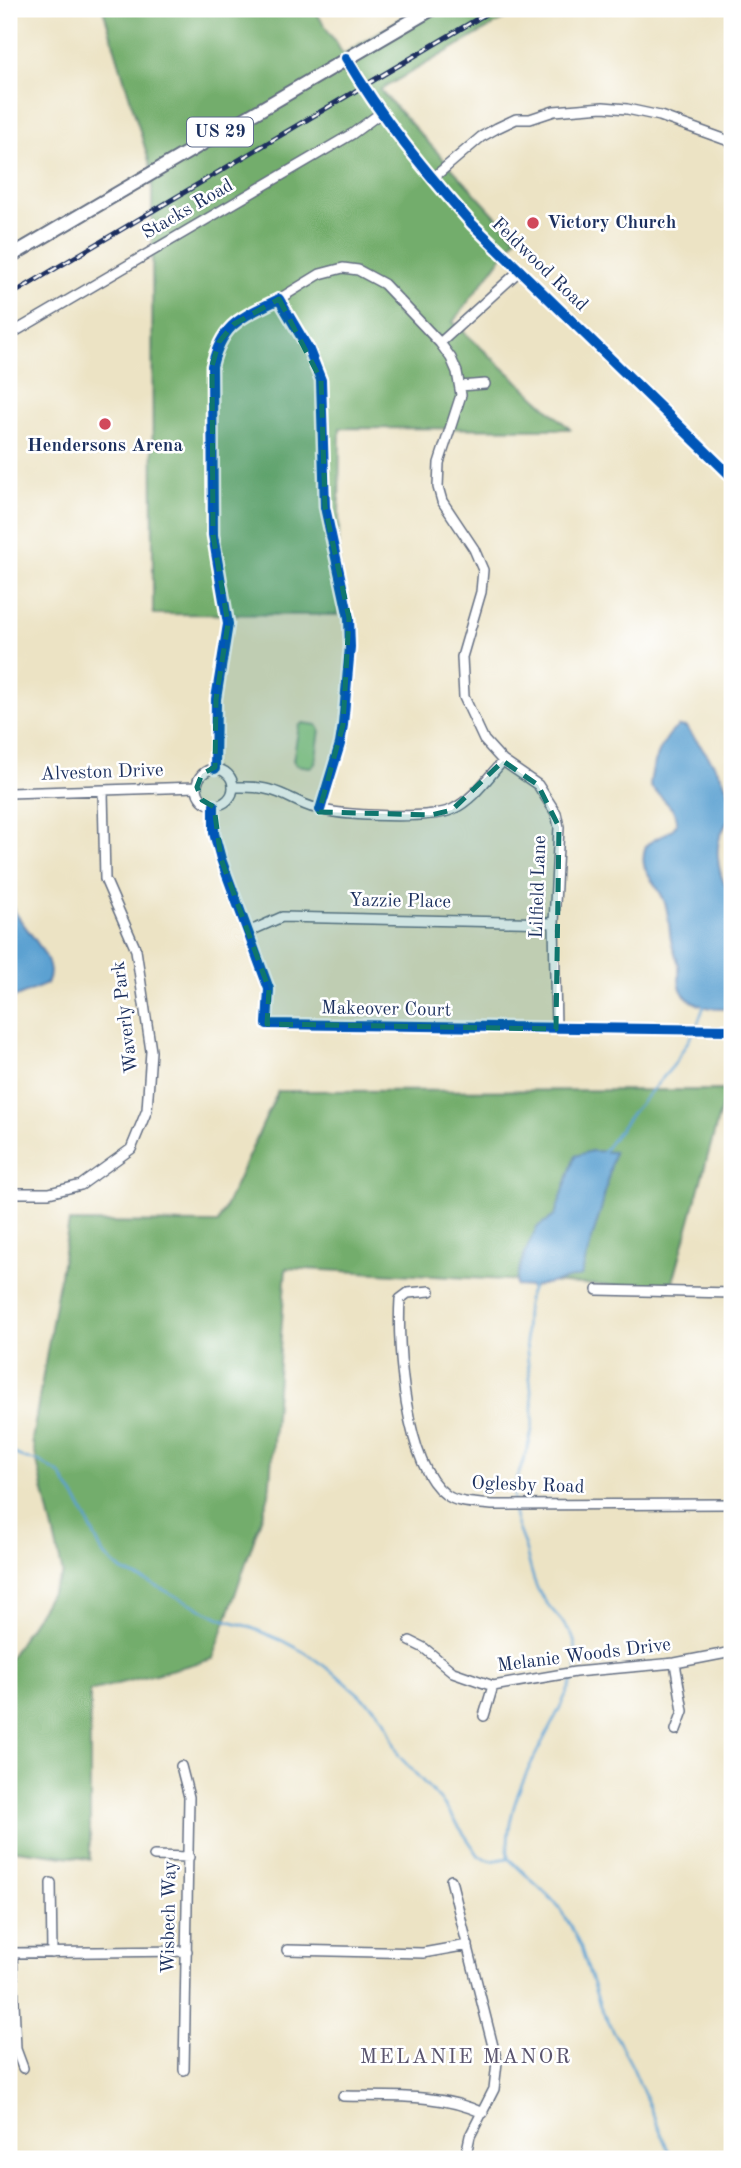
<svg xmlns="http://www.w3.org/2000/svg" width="741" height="2168" font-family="'Old Standard TT',serif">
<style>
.green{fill:#8fc97d;stroke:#557c6e;stroke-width:2}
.forest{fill:#73ad6c;stroke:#476e65;stroke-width:2}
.water{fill:#5ca1d1;stroke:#3c6898;stroke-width:2}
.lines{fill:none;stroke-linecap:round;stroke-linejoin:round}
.stream{stroke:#5ca1d1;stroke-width:2.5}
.minor-casing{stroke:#646e82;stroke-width:12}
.major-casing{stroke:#646e82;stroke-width:16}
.minor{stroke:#fff;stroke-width:9}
.major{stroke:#fff;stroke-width:12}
.rail-casing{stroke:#1b2f5e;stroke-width:5}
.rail{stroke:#fff;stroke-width:2.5;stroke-dasharray:8;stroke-linecap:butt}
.cycleway-casing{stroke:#fff;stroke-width:15}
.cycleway{stroke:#0057b8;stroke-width:10}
.marked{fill:#0f766e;fill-opacity:0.2;stroke:#0f766e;stroke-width:5;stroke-dasharray:14 9;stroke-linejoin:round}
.poi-dot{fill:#d1495b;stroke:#fff;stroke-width:2.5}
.labels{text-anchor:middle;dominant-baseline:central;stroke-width:5;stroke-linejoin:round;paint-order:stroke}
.shield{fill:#fff;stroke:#5f6d8e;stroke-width:2}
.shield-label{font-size:18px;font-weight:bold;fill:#1b2f5e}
.street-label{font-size:19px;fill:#1b2f5e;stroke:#fff}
.poi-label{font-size:19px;font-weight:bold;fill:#1b2f5e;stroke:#fff;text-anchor:start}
.neighbourhood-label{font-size:21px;letter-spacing:2px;fill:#5a546d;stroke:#fff}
</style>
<rect width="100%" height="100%" fill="#fff"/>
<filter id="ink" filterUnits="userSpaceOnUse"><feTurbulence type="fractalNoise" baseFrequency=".0143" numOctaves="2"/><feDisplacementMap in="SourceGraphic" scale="14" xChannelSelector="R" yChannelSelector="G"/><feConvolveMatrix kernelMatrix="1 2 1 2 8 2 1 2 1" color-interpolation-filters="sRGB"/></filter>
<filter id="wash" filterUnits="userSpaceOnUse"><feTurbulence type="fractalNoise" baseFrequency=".00686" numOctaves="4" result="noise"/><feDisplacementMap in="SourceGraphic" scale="28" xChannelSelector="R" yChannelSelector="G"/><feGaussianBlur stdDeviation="1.57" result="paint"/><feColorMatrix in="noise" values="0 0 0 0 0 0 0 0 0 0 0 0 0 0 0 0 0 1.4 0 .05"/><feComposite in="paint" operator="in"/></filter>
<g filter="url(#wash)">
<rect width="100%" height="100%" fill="#ece3c4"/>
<path class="green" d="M303 723 317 725 320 730 315 764 310 767 296 765 293 760 299 726Z"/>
<path class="forest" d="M103 9H314L343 54 417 9H522L380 90 516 238 453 322 570 429 340 428 338 615 153 614 152 171Z
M726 1090 671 1289 286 1268 269 1495 213 1659 90 1691V1859L9 1849V1659L63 1574 32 1440 69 1222 218 1223 278 1091Z"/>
<path class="water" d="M679 726 686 727C702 749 726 774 731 802 733 817 725 823 720 837 715 851 719 884 732 893V1008C717 1011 693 1007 683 993 677 984 680 975 679 966 678 958 672 949 671 940 669 928 669 915 665 903 657 879 636 874 646 845 654 839 663 836 671 830 690 818 658 796 650 786 651 767 663 736 679 726Z
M9 900C16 924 62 958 47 984L9 1000Z
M591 1151 614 1152 602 1206 581 1276 532 1287 516 1286C516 1274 530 1239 537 1228 541 1222 550 1221 555 1215L575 1156Z"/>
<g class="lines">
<path class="stream" d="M698 1023 704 1006
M603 1152 632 1113 673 1066 693 1033
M532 1287C516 1323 534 1381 533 1420 532 1454 506 1484 515 1519 517 1528 521 1536 524 1544 529 1560 531 1576 538 1590 556 1623 581 1625 576 1669
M9 1451 26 1459 39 1461 60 1474 81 1507 103 1554 122 1571 146 1581 222 1619 247 1626 283 1641 306 1653 338 1676 377 1710 385 1720 399 1756 443 1803 479 1856 491 1861 508 1858
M574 1675C551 1740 504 1786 508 1858L556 1903 570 1925 581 1948 600 2006 632 2066 672 2159"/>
</g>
</g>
<g filter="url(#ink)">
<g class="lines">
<g class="minor-casing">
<path id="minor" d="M346 58C381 118 426 172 472 224L732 477
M433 178 481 137 497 128 516 119H530L554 111 603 107 627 109 660 116 732 142
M279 299 320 274 343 268 358 270 384 284 440 343 451 358 457 372 461 395 439 463 438 487 442 501 474 549 483 570 481 592 462 657 464 697 484 740 503 761 538 785 556 813 559 827 554 923 556 1029
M9 335 352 134 382 112
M440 343 519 271
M460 386 485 384
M197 787a18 18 0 1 1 36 0a18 18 0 1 1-36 0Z
M215 769 216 699 228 624 213 535 212 366C223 322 241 318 279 299L309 350 321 380 325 507 349 618 350 647 343 725 340 744 320 810
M233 787C245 787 258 786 270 790 286 794 299 804 315 808 340 816 431 820 453 809 474 799 488 777 503 761
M9 793 197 787
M214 805V833L221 859 269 989 267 1024 732 1030
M248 932 282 917 554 923
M9 1193H49L81 1185 131 1149 147 1110 151 1051 136 950 105 879 103 791
M597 1290 732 1293
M430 1291 408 1293 400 1299C397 1346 405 1464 445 1494 457 1504 477 1503 492 1505L732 1504
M410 1641 424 1648 453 1672 493 1686 575 1672 675 1663 732 1652
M675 1663 683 1711 676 1730
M484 1716 493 1686
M181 1766 189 1797 184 2070
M154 1856 189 1857
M451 1880 497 2062 494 2089 470 2136 465 2159
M51 1883 52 1953
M287 1950 423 1953 468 1945
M9 1953 187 1951
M12 1953 16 2049 23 2068
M343 2096C391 2097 440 2093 483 2113"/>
</g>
<g class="major-casing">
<path id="major" d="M9 257 432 9"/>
</g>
<use href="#minor" class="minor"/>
<use href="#major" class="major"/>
<g class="rail-casing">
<path id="rail" d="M9 296 494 9"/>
</g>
<use href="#rail" class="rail"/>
<g class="cycleway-casing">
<path id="cycleway" d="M346 58C381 118 426 172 472 224L732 477
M215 769 216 699 228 624 213 535 212 366C223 322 241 318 279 299L309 350 321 380 325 507 349 618 350 647 343 725 340 744 320 810
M214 805V833L221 859 269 989 267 1024 732 1030"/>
</g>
<use href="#cycleway" class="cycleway"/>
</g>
</g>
<path class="marked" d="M279 299 321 380 325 507 349 618 343 725 319 812 431 815 452 810 503 761 538 785 559 827 556 1029 267 1024 269 989 221 859 214 807 202 800 197 787 202 774 215 767 216 699 228 624 213 535 212 366 219 342 234 324Z"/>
<g class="poi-dot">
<circle cx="533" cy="223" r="7"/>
<circle cx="105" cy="424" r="7"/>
</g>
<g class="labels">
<rect class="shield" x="187" y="117.5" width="66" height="29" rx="5"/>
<g class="shield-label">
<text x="220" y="132">US 29</text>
</g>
<g class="street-label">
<text transform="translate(188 210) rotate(-30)">Stacks Road</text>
<text transform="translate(539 265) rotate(44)">Feldwood Road</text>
<text transform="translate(102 773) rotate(-2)">Alveston Drive</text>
<text transform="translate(539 887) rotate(-88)">Lilfield Lane</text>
<text transform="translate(400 902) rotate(1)">Yazzie Place</text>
<text transform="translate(386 1010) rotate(1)">Makeover Court</text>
<text transform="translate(126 1017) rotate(-97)">Waverly Park</text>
<text transform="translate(528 1486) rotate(2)">Oglesby Road</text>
<text transform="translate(584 1656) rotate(-7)">Melanie Woods Drive</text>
<text transform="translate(170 1917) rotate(-89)">Wisbech Way</text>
</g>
<g class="poi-label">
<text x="547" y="223">Victory Church</text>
<text x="105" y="446" text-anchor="middle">Hendersons Arena</text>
</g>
<g class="neighbourhood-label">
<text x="466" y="2057">MELANIE MANOR</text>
</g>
</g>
<rect width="741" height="2168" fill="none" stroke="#fff" stroke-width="35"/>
</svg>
